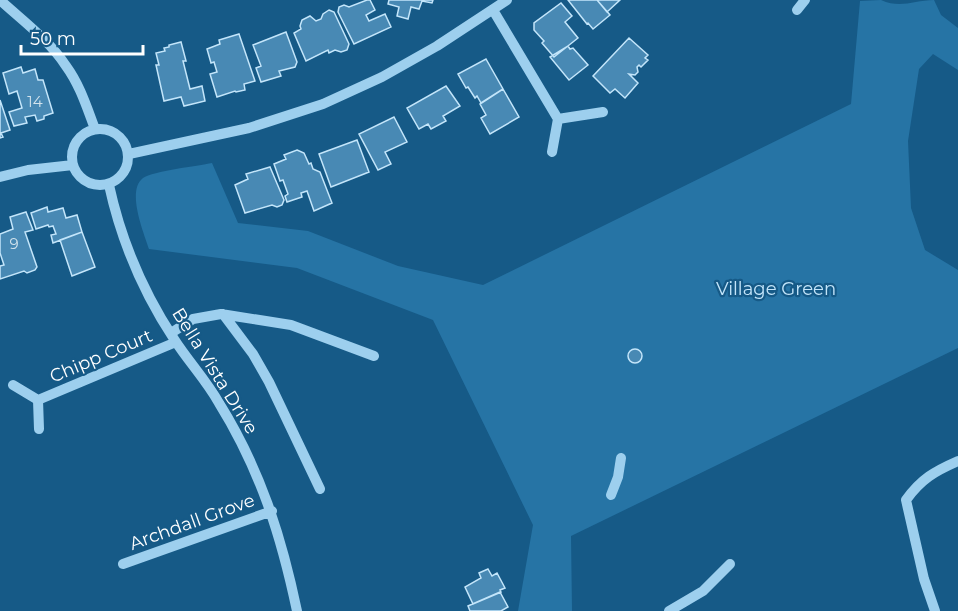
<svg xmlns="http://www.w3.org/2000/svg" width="958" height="611" font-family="Montserrat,sans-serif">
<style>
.green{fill:#2674a5}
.building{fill:#4889b4;stroke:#c3e5fa;stroke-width:1.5}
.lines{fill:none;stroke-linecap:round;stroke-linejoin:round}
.minor{stroke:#9dcfee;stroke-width:10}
.labels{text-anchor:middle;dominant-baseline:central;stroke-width:4.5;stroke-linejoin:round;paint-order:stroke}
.number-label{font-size:15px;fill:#d1e2ec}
.park-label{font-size:18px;fill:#c3e5fa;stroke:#165a87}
.street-label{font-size:18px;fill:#fff;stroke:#165a87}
</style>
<rect width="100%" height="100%" fill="#165a87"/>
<path class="green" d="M881 0C901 9 914 0 934 0L941 15 958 28V70L933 54 919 69 908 141 911 208 925 250 958 270V348L571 536 572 611H518L533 525 433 320 297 268 149 249C144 233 126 191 143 178 153 171 198 166 212 163L238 223 308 231 398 266 483 285 851 104 860 1Z"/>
<path class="building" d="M367 0H370L375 10 366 15 369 21 385 14 391 27 354 44 338 12 339 7 344 5 349 7Z
M389 0H433L432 3 422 1 419 9 411 7 408 19 397 16 399 7 388 4Z
M568 0H597L610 15 593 29 588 23 587 24Z
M597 0H620L607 12Z
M561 3 572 16 565 22 578 38 554 57 542 43 544 41 534 30V23Z
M329 10 334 12 349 44 347 50 341 52 335 50 329 53 328 50 306 61 294 33 301 29 300 26 302 20 310 16 316 21 321 19 323 14Z
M286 32 297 62 295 67 279 71 281 76 261 82 256 68 261 66 253 45Z
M239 34 255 81 244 84 245 90 236 92 235 91 217 97 210 74 217 72 214 62 211 63 207 49 220 44 219 40Z
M629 38 648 55 645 58 648 60 641 67 639 65 637 67 638 72 635 75 629 74 638 83 625 98 615 89 610 93 593 76Z
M181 42 186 61H183L190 89 202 86 205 101 184 106 181 97 164 101 156 65H159L156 53 165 51 164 48 169 47V45Z
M568 46 570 49 573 48 588 65 569 80 550 57Z
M486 59 503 89 481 103 477 96 475 98 468 87 466 88 458 74Z
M21 67 23 73 35 69 38 80H43L53 113 44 116V119L37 121 35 115 25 117 27 123 14 126 9 112 22 108 17 91 9 94 3 73Z
M446 86 460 106 443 116 446 121 431 129 428 124 419 129 407 108Z
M503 89 519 117 490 134 481 118 486 115 480 104Z
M0 100 10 130 1 133 3 137 0 138Z
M394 117 407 142 385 152 391 164 378 170 359 134Z
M357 140 369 172 331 187 319 154Z
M297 150 304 153 309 164 311 163 313 169 320 172 332 203 314 211 307 191 301 193 302 197 287 202 285 196 288 194 283 180 280 181 274 164 286 159 284 155Z
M270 167 284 200 282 205 277 207 272 205 245 213 235 185 248 179 246 174Z
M47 207 48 212 63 208 66 218 77 215 82 232 53 243 51 235 56 234 53 226 49 227 48 225 36 229 31 213Z
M26 212 33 230 25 232 37 267 35 270 27 273 24 271 0 279V266L4 265 0 253V234L13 229 10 217Z
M82 232 95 267 72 276 60 240Z
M628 356a7 7 0 1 1 14 0a7 7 0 1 1-14 0Z
M488 569 492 576 497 573 505 588 500 590 501 592 473 604 465 587 481 578 479 573Z
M500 592 508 607 501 611H470L468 606Z"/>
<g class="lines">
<path class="minor" d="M0 0C23 21 49 40 66 66 80 85 87 108 95 129
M493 10 558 119 552 152
M797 10 805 0
M558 119 603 112
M72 157a28 28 0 1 1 56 0a28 28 0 1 1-56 0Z
M129 154 249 128 323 104 382 77 437 46 507 0
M0 177 28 170 73 165
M109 185C121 240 143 292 174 339 188 361 206 380 219 403 260 469 281 535 297 611
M223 314 253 354 269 382 320 489
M171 333 193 319 221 314 291 325 374 356
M13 385 38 400 176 342
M38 400 39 429
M611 495 618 477 621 458
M123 564 272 511
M669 611 703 591 730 564
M935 611 924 579 906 500C921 479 935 471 958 461"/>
</g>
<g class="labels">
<g class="number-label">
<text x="35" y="101">14</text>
<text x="14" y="243">9</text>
</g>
<g class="park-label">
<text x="776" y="289">Village Green</text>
</g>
<g class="street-label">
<text transform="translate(101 356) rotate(-23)">Chipp Court</text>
<text transform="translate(215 371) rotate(58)">Bella Vista Drive</text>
<text transform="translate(192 522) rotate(-20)">Archdall Grove</text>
</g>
</g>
<path d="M21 45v9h122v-9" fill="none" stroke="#ffffff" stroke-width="3"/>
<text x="30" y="45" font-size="18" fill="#ffffff" stroke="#165a87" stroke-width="4.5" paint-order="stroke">50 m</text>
</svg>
